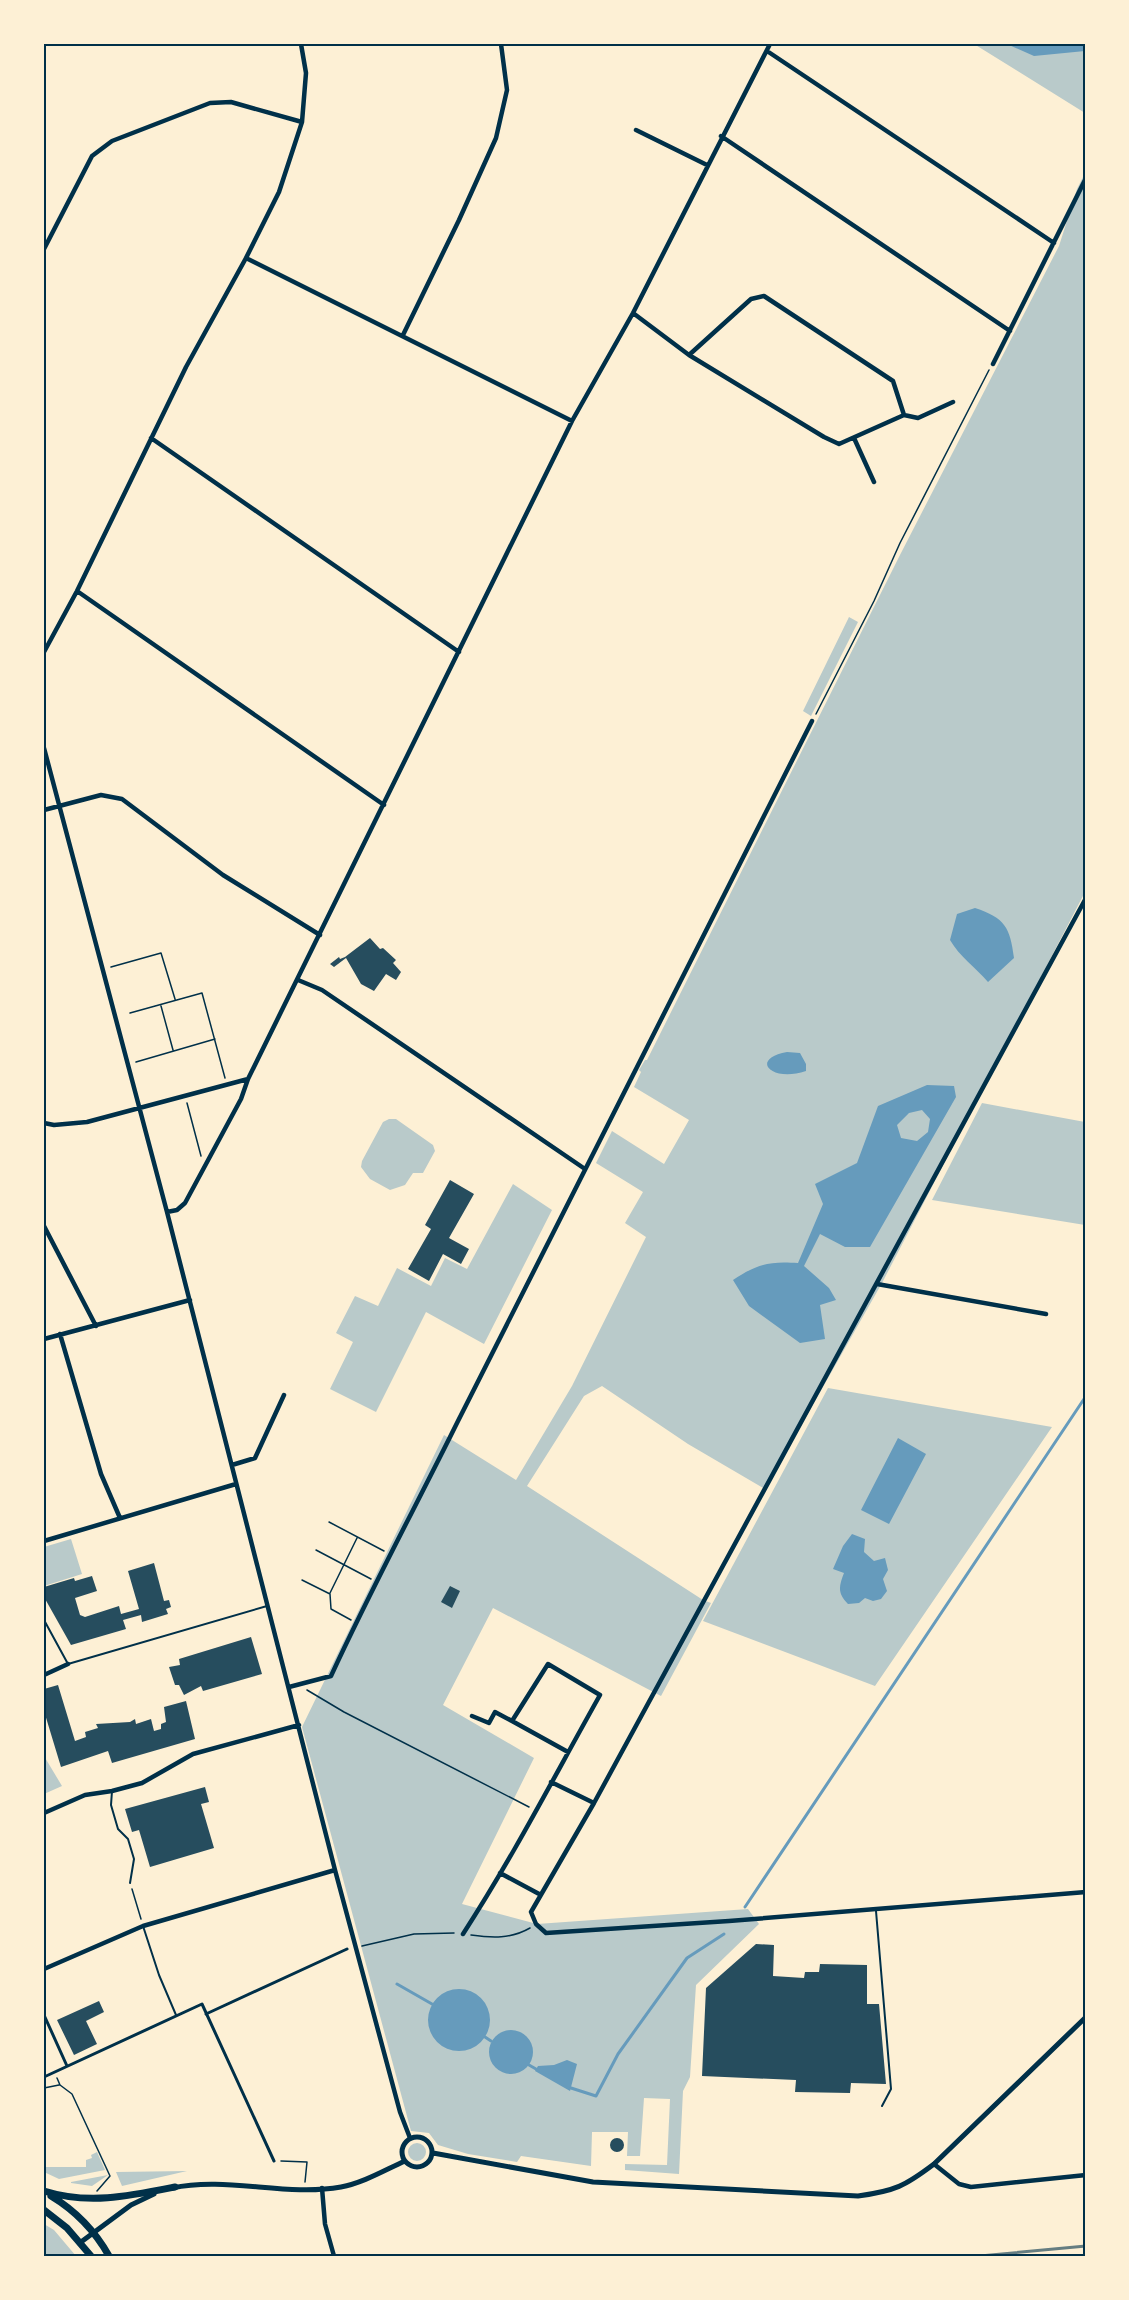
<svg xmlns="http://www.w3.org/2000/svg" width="1129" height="2300" font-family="'Titillium Web',sans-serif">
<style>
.green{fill:#b9caca}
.water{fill:#669bbc;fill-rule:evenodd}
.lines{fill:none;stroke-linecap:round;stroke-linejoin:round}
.stream{stroke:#669bbc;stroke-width:3}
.building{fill:#264d5e}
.path{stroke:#003049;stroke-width:1.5}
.service{stroke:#003049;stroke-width:2}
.pedestrian{stroke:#003049;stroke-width:3}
.minor{stroke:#003049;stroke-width:4.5}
.tertiary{stroke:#003049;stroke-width:5}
.primary{stroke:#003049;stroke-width:7}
.rail{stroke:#657d81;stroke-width:3}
.neatline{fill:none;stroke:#003049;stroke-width:2}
</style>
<rect width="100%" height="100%" fill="#fdf0d5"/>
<path class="green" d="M974 44H1085V113Z
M1085 173V892L882 1283 765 1489 688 1444 602 1386 584 1396 527 1486 703 1600 711 1603 661 1696 493 1608 443 1705 534 1758 462 1904 537 1924 748 1909 759 1924 696 1985 690 2077 683 2091 679 2174 625 2170V2164L667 2165 670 2099 644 2098 640 2156H627L628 2132H592L591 2166 521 2156 517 2162 468 2154 438 2145 429 2133 411 2131 302 1727 444 1435 516 1480 572 1386 646 1237 625 1223 643 1192 596 1163 612 1131 664 1164 689 1120 634 1087 641 1072 639 1070 645 1060H647L901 553 1059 246 1077 189Z
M849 617 858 622 811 716 803 711Z
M982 1103 1085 1122V1225L932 1200Z
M389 1119H396L433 1145 435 1151 423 1173H413L405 1185 390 1190 370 1179 361 1167 362 1161 383 1122Z
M513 1184 552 1210 484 1344 426 1312 376 1412 330 1389 353 1342 336 1333 355 1296 378 1306 397 1268 431 1286 445 1258 467 1269Z
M828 1388 1052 1427 875 1686 703 1621Z
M71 1539 82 1574 44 1586V1547Z
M44 1756 62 1786 44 1794Z
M408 2152a9 9 0 1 1 18 0a9 9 0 1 1-18 0Z
M97 2152 105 2170 59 2179 44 2172V2167H86V2160L92 2158 91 2155Z
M187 2171 122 2186 116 2172Z
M108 2175 92 2186 71 2183V2182Z
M44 2224 54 2230 76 2256H44Z"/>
<path class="water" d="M1007 44H1085V51L1034 56Z
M975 908C1005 918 1010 927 1014 958L988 982C975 967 960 957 950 940L957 914Z
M787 1052 800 1053 806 1064V1071C771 1083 749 1059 787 1052Z
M927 1085 954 1086 956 1097 870 1247H845L820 1234 804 1266 829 1288 836 1300 820 1305 825 1339 800 1343 749 1306 733 1280C757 1264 769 1261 798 1263L823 1204 815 1184 857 1163 878 1106ZM922 1110 930 1119 928 1132 917 1141 901 1138 897 1125 909 1113Z
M898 1438 926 1454 889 1524 861 1510Z
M852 1534 865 1539 864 1552 874 1561 885 1558 888 1570 883 1579 887 1591 881 1599 873 1601 865 1598 859 1603 848 1604C837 1593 839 1586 844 1573L833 1569 843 1546Z
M428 2020a31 31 0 1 1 62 0a31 31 0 1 1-62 0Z
M489 2052a22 22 0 1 1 44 0a22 22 0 1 1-44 0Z
M567 2060 577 2064 570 2091 535 2071 538 2066 554 2065Z"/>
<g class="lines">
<path class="stream" d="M745 1907 1086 1396
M397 1984 432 2004
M485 2037 491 2041
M529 2065 536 2069
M571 2088 596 2096 618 2054 687 1958 724 1934"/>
</g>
<path class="building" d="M370 938 380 949 383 948 396 960 393 963 401 972 396 980 386 974 374 991 361 984 346 958 334 967 330 964 339 957 340 959 345 957Z
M450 1180 474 1194 449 1238 469 1249 461 1264 443 1254 429 1281 408 1269 431 1229 425 1225Z
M154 1563 164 1601 169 1600 171 1607 166 1609 168 1614 142 1622 141 1615 123 1620 126 1629 71 1645 44 1597V1587L74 1578 75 1581 92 1576 97 1591 75 1598 80 1615 85 1617 119 1606 121 1614 139 1609 128 1571Z
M450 1586 460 1591 452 1608 441 1602Z
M251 1637 262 1674 203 1691 201 1686 184 1695 179 1685H175L169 1667 180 1665 179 1659Z
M58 1685 75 1741 86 1737 85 1732 98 1728 96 1724 130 1722 135 1719 136 1724 151 1719 154 1731 161 1729V1724L166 1722 164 1707 186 1701 195 1739 112 1763 108 1751 61 1767 44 1711V1689Z
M205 1787 209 1802 201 1804 214 1848 150 1867 139 1830 132 1832 125 1809Z
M756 1944 774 1945 773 1976 804 1978 805 1972H819L820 1964 867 1965V2004H879L886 2084 851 2083 850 2093 795 2092 796 2080 702 2076 706 1988Z
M99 2001 104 2012 86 2021 97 2044 74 2055 57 2020Z
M610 2145a7 7 0 1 1 14 0a7 7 0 1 1-14 0Z"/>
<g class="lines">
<path class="path" d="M816 714 874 601 900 543 989 370
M111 967 161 953 175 999
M161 1006 173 1050
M130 1013 202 993 225 1078
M136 1062 215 1039
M187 1103 201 1156
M329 1522 384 1551
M316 1550 371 1579
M302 1580 330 1594 331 1609 351 1620
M330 1593 357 1538
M307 1690 344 1712 529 1807
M132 1889 141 1919
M471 1935C492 1938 511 1939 530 1928
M362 1946 414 1934 454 1933
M57 2078 60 2085 72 2094 110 2176 97 2191
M44 2088 59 2085
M281 2161 307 2162 305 2182"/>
<path class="service" d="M44 1620 68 1664 267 1606
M112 1791 111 1805 118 1829 128 1839 134 1859 130 1883
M876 1911 891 2089 882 2106
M143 1926 159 1975 176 2015"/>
<path class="pedestrian" d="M206 2014 347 1949
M44 2015 67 2066
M44 2077 202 2004 274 2161"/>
<path class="minor" d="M767 51 1054 243
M636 130 707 165
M721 136 1010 331
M44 249 92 156 112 141 210 103 231 102 302 122
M246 258 572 421
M633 313 689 355 824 437 839 444 904 415 893 381 764 296 751 299 689 355
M403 335 459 220 496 138 507 90 501 44
M993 364 1086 178
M904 415 918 418 953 402
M151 438 459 652
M854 438 874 482
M77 591 384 805
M44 652 77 591 186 367 246 258 279 192 302 122 306 73 301 44
M44 748 167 1212 335 1870 400 2112 410 2138
M44 810 101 795 122 799 223 875 320 935
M1086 898 594 1803 531 1912 536 1924 546 1933 729 1921 1086 1892
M298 980 322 990 585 1169
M44 1123 54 1125 87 1122 248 1079
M167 1212 177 1210 185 1203 241 1099 248 1079 572 421 633 313 770 44
M44 1226 96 1326
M877 1284 1046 1314
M60 1334 101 1474 120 1518
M44 1339 190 1300
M232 1465 255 1458 284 1395
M44 1541 236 1484
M44 1675 68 1664
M289 1687 331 1676C371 1589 416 1506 458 1421 574 1187 693 954 812 721
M472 1716 489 1723 495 1712 512 1721
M551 1782 594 1803
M44 1813 85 1795 112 1791 142 1783 193 1754 299 1725
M500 1873 541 1895
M463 1934C513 1857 555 1775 600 1695L548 1664 512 1721 568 1752
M44 1969 143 1926 335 1870
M934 2164 959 2184 971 2187 1086 2175
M322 2188 325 2224 334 2256"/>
<path class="tertiary" d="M402 2152a15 15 0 1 1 30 0a15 15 0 1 1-30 0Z
M433 2153 593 2182 858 2196C895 2191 905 2186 934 2164L1086 2017
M172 2188C227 2176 285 2197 341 2187 363 2183 385 2170 405 2161
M81 2242 131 2205 154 2194"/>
<path class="primary" d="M44 2191C88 2205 130 2196 175 2187
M51 2196C76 2211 95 2231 109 2256
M44 2210 67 2228 91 2256"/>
<path class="rail" d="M980 2256 1086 2246"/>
</g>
<rect width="1129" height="2300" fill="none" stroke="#fdf0d5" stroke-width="90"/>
<rect x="45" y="45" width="1039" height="2210" class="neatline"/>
</svg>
